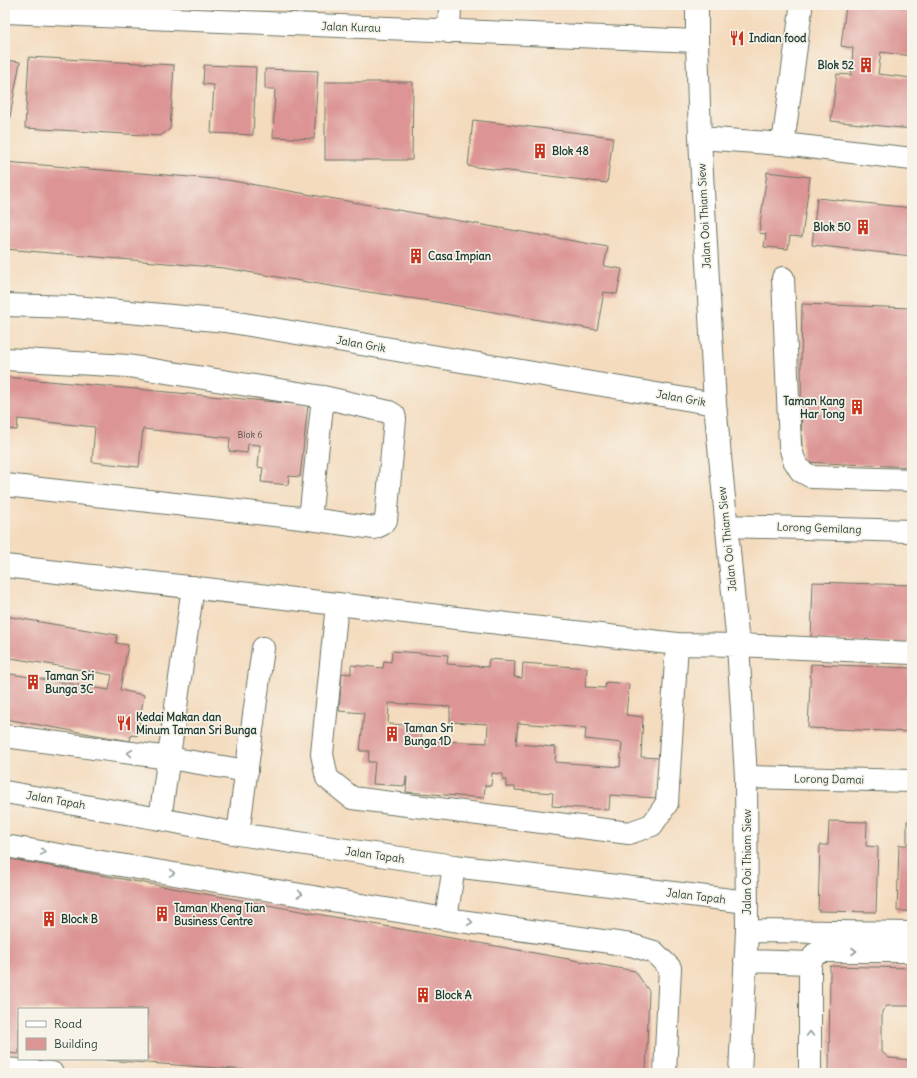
<svg xmlns="http://www.w3.org/2000/svg" width="917" height="1078" font-family="Delius,sans-serif">
<style>
.building{fill:#dc9594;fill-rule:evenodd}
.lines{fill:none;stroke-linecap:round;stroke-linejoin:round}
.minor-casing{stroke:#6a7464;stroke-width:24}
.minor{stroke:#fff;stroke-width:22}
.oneway{stroke:#8f9e9a}
.labels{text-anchor:middle;dominant-baseline:central;stroke-width:3.5;stroke-linejoin:round;paint-order:stroke}
.number-label{font-size:9px;fill:#4e534c}
.street-label{font-size:11px;fill:#1f3d34;stroke:#f7f3e8}
.poi-label{font-size:11px;font-weight:bold;fill:#1f3d34;stroke:#f7f3e8;text-anchor:start}
</style>
<rect width="100%" height="100%" fill="#f7f3e8"/>
<filter id="ink" filterUnits="userSpaceOnUse"><feTurbulence type="fractalNoise" baseFrequency=".025" numOctaves="2"/><feDisplacementMap in="SourceGraphic" scale="8" xChannelSelector="R" yChannelSelector="G"/><feConvolveMatrix kernelMatrix="1 2 1 2 8 2 1 2 1" color-interpolation-filters="sRGB"/></filter>
<filter id="wash" filterUnits="userSpaceOnUse"><feTurbulence type="fractalNoise" baseFrequency=".012" numOctaves="4" result="noise"/><feDisplacementMap in="SourceGraphic" scale="16" xChannelSelector="R" yChannelSelector="G"/><feGaussianBlur stdDeviation="0.9" result="paint"/><feColorMatrix in="noise" values="0 0 0 0 0 0 0 0 0 0 0 0 0 0 0 0 0 1.4 0 .05"/><feComposite in="paint" operator="in"/></filter>
<g filter="url(#wash)">
<rect width="100%" height="100%" fill="#f4dbbe"/>
<g id="blocks">
<path class="building" d="M846 5H879L912 8V56L881 52 878 74 912 78V129L831 121 837 74 851 75 853 48 841 46Z
M29 57 174 65 170 129 160 136 25 128Z
M5 60 20 62 9 122 5 121Z
M204 65 256 67 253 135 211 133 214 85 203 84Z
M265 69 318 71 314 139 273 137 275 89H265Z
M325 82H413L412 160H325Z
M473 120 613 137 607 183 468 166Z
M5 162 227 180 608 247 604 266 622 269 617 294 604 292 597 330 436 302 348 289 224 268 5 249Z
M767 172 810 177 802 237 790 236 788 249 764 247 766 234 759 233Z
M817 198 912 208V256L812 245Z
M802 304 912 308V467L802 462 801 367Z
M5 377 308 405 300 477 289 476 288 485 261 482 263 468 258 467 260 445 248 444 247 453 229 451 230 438 143 429 139 467 92 462 95 427 18 419 17 430 5 429Z
M813 582 912 585V644L811 641Z
M5 616 117 635 116 643 128 645 120 690 144 695 137 736 131 735 130 741 5 719V673L109 690 112 675 5 657Z
M392 651 448 655 447 664 488 667 489 659 515 661 514 677 522 678 523 663 587 668 585 687 605 688 606 682 629 684 626 715 643 717 641 757 659 758 656 798 610 795 609 810 552 806 553 793 515 790V787H506V780H503V774L492 773 491 786 485 785 484 798 406 792 407 777H406L405 786 373 784 375 762H368L369 751H360L364 713 339 711 342 673 351 674V665L383 668 384 661 391 662ZM389 703 450 707V722L488 724 487 743 421 740 422 726 388 724ZM518 723 586 728 585 739 622 743 620 767 555 762 556 747 516 744Z
M811 664 912 668V732L808 728Z
M829 821 867 822 866 846 878 847 876 912 818 911 820 845H828Z
M907 821 912 822V911H897L899 845H907Z
M5 858 635 971 649 991 646 1073H290L105 1060V1059H147V1009H19V1054L5 1053Z
M830 966 912 968V1006H887L882 1011V1052L889 1058 912 1060V1073H829Z"/>
</g>
</g>
<g filter="url(#ink)">
<use href="#blocks" fill-opacity="0" stroke="#6a7464" stroke-width="1"/>
<g class="lines">
<g class="minor-casing">
<path id="minor" d="M697 5V41L700 138 715 404 738 645 746 777 747 931 740 1073
M5 12 697 41
M449 32 450 5
M700 138 783 144 912 159
M783 144 801 9
M783 278 790 446 794 460 801 471 812 477 912 480
M5 305 75 307 226 321 715 404
M5 359 128 366 323 397 389 412 394 415 395 419 386 520 381 525 374 528 310 519 5 485
M310 519 323 397
M726 526 912 531
M5 566 337 604 677 644 738 645 912 653
M337 604 322 754 327 778 352 798 629 833 652 825 667 803 677 644
M5 736 169 758 247 771
M746 777 912 781
M5 792 160 819 238 834 454 866 747 902
M160 819 193 587
M238 834 263 648
M5 846 446 919 631 945 654 952 670 968 665 1073
M446 919 454 866
M747 931 912 933
M745 961 810 963
M5 1069 52 1073
M810 1073V963L815 954 824 951H912"/>
</g>
<use href="#minor" class="minor"/>
</g>
<defs><path id="oneway-chevron" d="M-2-3.5L2.5 0L-2 3.5" fill="none" stroke-width="1.6" stroke-linecap="round" stroke-linejoin="round"/></defs>
<g class="oneway">
<use href="#oneway-chevron" transform="translate(130 753) rotate(-172)"/>
<use href="#oneway-chevron" transform="translate(43 852) rotate(9)"/>
<use href="#oneway-chevron" transform="translate(172 873) rotate(9)"/>
<use href="#oneway-chevron" transform="translate(300 894) rotate(9)"/>
<use href="#oneway-chevron" transform="translate(470 922) rotate(8)"/>
<use href="#oneway-chevron" transform="translate(854 951)"/>
<use href="#oneway-chevron" transform="translate(810 1034) rotate(-90)"/>
</g>
</g>
<defs>
<g id="restaurant-bare" transform="scale(1.2)"><path d="M-5-6h1v4h1v-4h1v4h1v-4h1v5L-1.5 .5V6h-2V.5L-5-1ZM5-6V6H3V1.5H1.5Q1.5-4 5-6Z" fill="#c8321e" stroke="#f7f3e8" stroke-width="2.5" paint-order="stroke"/></g>
<g id="building-bare" transform="scale(1.2)"><path d="M-4-6H4V6H1V3H-1V6H-4ZM-2.5-4.3h1.7v1.8h-1.7ZM.8-4.3h1.7v1.8H.8ZM-2.5-1h1.7V.8h-1.7ZM.8-1h1.7V.8H.8Z" fill="#c8321e" stroke="#f7f3e8" stroke-width="2.5" paint-order="stroke"/></g>
</defs>
<g fill-rule="evenodd">
<use href="#restaurant-bare" x="737" y="38"/>
<use href="#building-bare" x="866" y="65"/>
<use href="#building-bare" x="540" y="151"/>
<use href="#building-bare" x="863" y="227"/>
<use href="#building-bare" x="416" y="256"/>
<use href="#building-bare" x="857" y="407"/>
<use href="#building-bare" x="33" y="682"/>
<use href="#restaurant-bare" x="124" y="723"/>
<use href="#building-bare" x="392" y="734"/>
<use href="#building-bare" x="162" y="914"/>
<use href="#building-bare" x="49" y="919"/>
<use href="#building-bare" x="423" y="995"/>
</g>
<g class="labels">
<g class="number-label">
<text x="250" y="434">Blok 6</text>
</g>
<g class="street-label">
<text transform="translate(351 27) rotate(2)">Jalan Kurau</text>
<text transform="translate(704 216) rotate(-93)">Jalan Ooi Thiam Siew</text>
<text transform="translate(361 344) rotate(10)">Jalan Grik</text>
<text transform="translate(681 398) rotate(10)">Jalan Grik</text>
<text transform="translate(819 528) rotate(2)">Lorong Gemilang</text>
<text transform="translate(727 539) rotate(-96)">Jalan Ooi Thiam Siew</text>
<text transform="translate(829 779) rotate(1)">Lorong Damai</text>
<text transform="translate(56 800) rotate(10)">Jalan Tapah</text>
<text transform="translate(375 855) rotate(8)">Jalan Tapah</text>
<text transform="translate(747 862) rotate(-90)">Jalan Ooi Thiam Siew</text>
<text transform="translate(696 896) rotate(7)">Jalan Tapah</text>
</g>
<g class="poi-label">
<text x="749" y="38">Indian food</text>
<text x="854" y="65" text-anchor="end">Blok 52</text>
<text x="552" y="151">Blok 48</text>
<text x="851" y="227" text-anchor="end">Blok 50</text>
<text x="428" y="256">Casa Impian</text>
<text x="845" y="401" text-anchor="end">Taman Kang<tspan x="845" dy="13">Har Tong</tspan></text>
<text x="45" y="676">Taman Sri<tspan x="45" dy="13">Bunga 3C</tspan></text>
<text x="136" y="717">Kedai Makan dan<tspan x="136" dy="13">Minum Taman Sri Bunga</tspan></text>
<text x="404" y="728">Taman Sri<tspan x="404" dy="13">Bunga 1D</tspan></text>
<text x="174" y="908">Taman Kheng Tian<tspan x="174" dy="13">Business Centre</tspan></text>
<text x="61" y="919">Block B</text>
<text x="435" y="995">Block A</text>
</g>
</g>
<rect width="917" height="1078" fill="none" stroke="#f7f3e8" stroke-width="20"/>
<rect x="18" y="1008" width="130" height="52" fill="#f7f3e8" stroke="#a1aaa0"/>
<rect x="26" y="1021" width="20" height="6" fill="#ffffff" stroke="#a1aaa0"/>
<text x="54" y="1028" font-size="12" fill="#1f3d34">Road</text>
<rect x="26" y="1038" width="20" height="12" fill="#dc9594" stroke="#a1aaa0"/>
<text x="54" y="1048" font-size="12" fill="#1f3d34">Building</text>
</svg>
